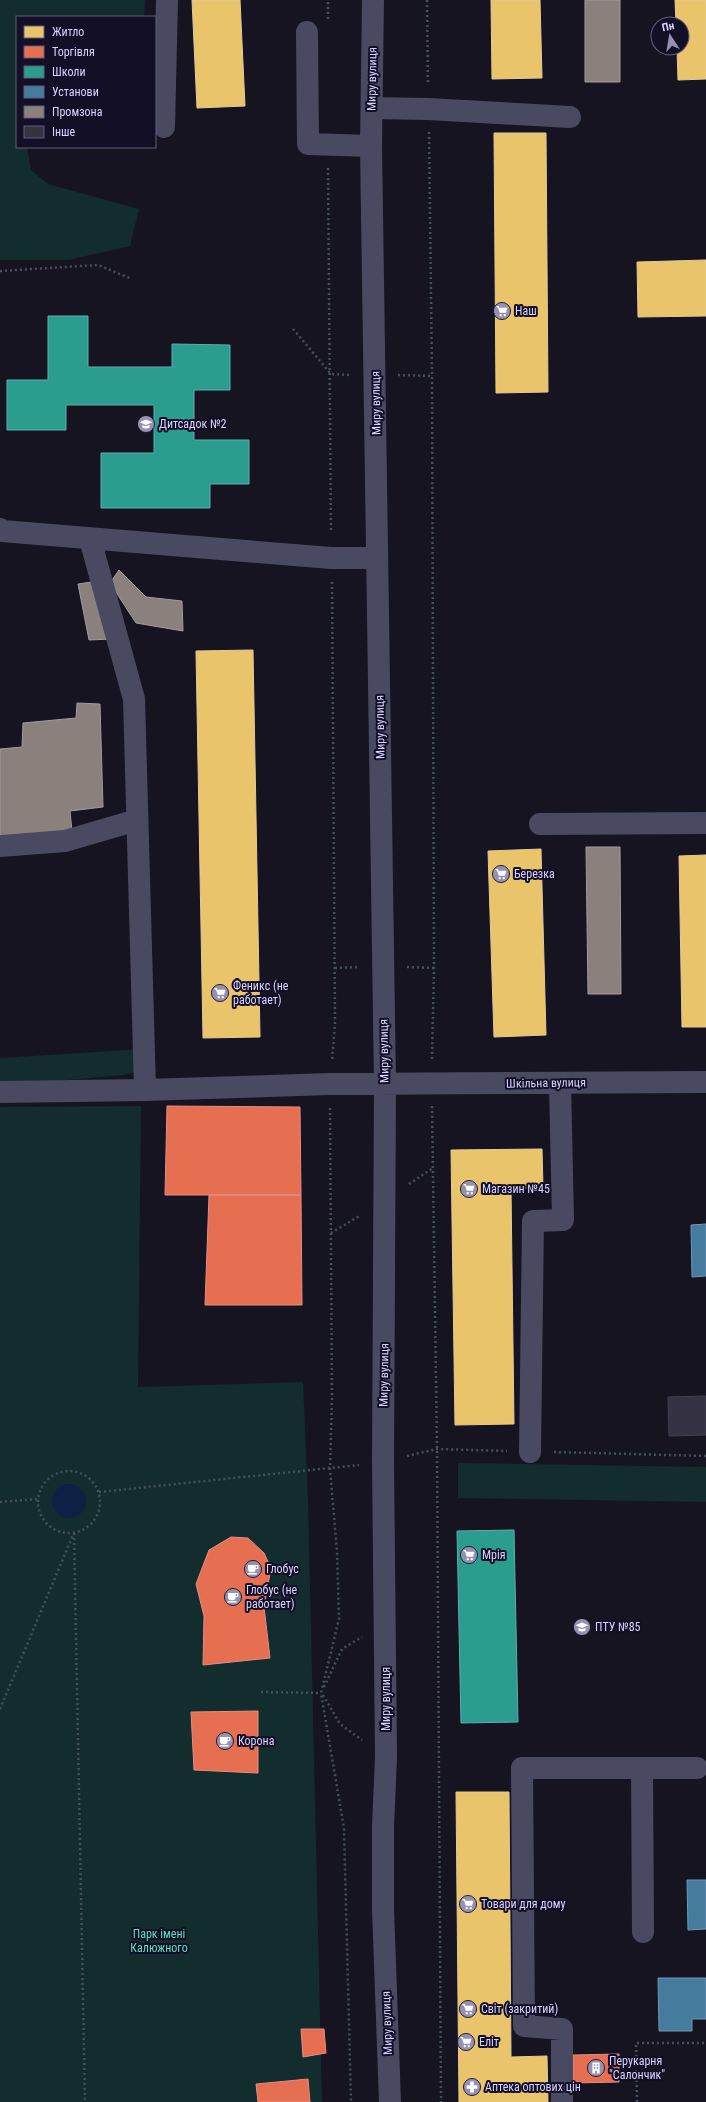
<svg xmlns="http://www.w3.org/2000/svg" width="706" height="2102" font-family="'Roboto Condensed',sans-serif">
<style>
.green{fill:#132c2d}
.water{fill:#0d2144}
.homes{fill:#e9c46a;stroke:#e4c997}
.shops{fill:#e76f51;stroke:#e38d85}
.schools{fill:#2a9d8f;stroke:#5eaeb1}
.public{fill:#457b9d;stroke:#7196ba}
.industry{fill:#8a817c;stroke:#a29aa3}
.building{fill:#343243;stroke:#433f54}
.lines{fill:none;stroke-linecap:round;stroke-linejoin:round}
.path{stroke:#44505f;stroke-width:2.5;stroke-dasharray:2 3;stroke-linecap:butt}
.minor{stroke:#4a4962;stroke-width:22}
.labels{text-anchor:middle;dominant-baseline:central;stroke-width:4;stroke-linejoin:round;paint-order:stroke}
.street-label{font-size:12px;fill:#d9d4ff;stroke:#130f26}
.poi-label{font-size:12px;fill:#d9d4ff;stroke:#130f26;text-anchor:start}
.park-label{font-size:12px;fill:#5fe0c0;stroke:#130f26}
</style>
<rect width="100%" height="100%" fill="#161421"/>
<path class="green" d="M0 0H145L144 17H17V147H27L31 170 48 184 139 209 130 246 68 260H0Z
M143 1049 141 1071 124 1075 0 1086V1058Z
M141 1106 138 1387 303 1382 308 1500 322 2102H0V1107Z
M458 1463 706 1467V1502L458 1498Z"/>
<path class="water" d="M52 1501a17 17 0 1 1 34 0a17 17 0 1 1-34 0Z"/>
<path class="homes" d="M192 0H240L245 106 197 108Z
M491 0H540L542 78 492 79Z
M675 0H706V79L678 80 677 48H682V24H676Z
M494 133H546L548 392 496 393Z
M706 260V316L638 317 637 262Z
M253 650 260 1037 203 1038 196 651Z
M541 849 546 1035 494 1037 488 851Z
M706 855V1027H682L679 856Z
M542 1149 543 1188 511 1189 514 1424 455 1425 451 1150Z
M456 1792H509L511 2057 547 2056 548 2102H459Z"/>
<path class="shops" d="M167 1106 300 1107 301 1195H165Z
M209 1195H301L302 1305H205Z
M231 1537 248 1538 264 1553 271 1568 264 1607 270 1658 203 1665 204 1616 196 1584 209 1550Z
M258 1711V1773L194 1770 191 1712Z
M301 2029H324L326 2053 303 2057Z
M619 2054V2082L573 2083V2055Z
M308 2079 310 2102H258L256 2084Z"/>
<path class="schools" d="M48 316H88V367H172V344L230 345V390H194V440H249V484H210V508H101V453H154V405H66V430H7V380H48Z
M514 1530 518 1722 461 1723 457 1531Z"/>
<path class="public" d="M706 1224V1276L692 1277 691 1225Z
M687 1880H706V1929L688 1930Z
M658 1978H706V2019H692V2031H659Z"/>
<path class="industry" d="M585 0H620V82H585Z
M119 570 146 597 182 601 183 631 136 623 110 583Z
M98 581 112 639 89 640 78 584Z
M77 703 100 704 103 807 70 811 72 831 0 835V749L22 747 23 723 76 718Z
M586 847H620L621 994H588Z"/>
<path class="building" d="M706 1396V1435L669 1436 668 1397Z"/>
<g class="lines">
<path class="path" d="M427 0 428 85
M328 19V0
M429 132 432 376 434 968 432 1059
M328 168 331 533
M0 271 98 265 132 279
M293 329 331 374 351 375
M398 375 432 376
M332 582 335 1023 332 1061
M407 967 434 968
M335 968 360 967
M432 1106 437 1449 441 2102
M330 1108 332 1399 330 1469 337 1551 339 1619 321 1693 344 1828 351 2102
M409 1184 433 1168
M331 1233 361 1215
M554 1452 706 1456
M407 1456 437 1449 507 1451
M38 1502a31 31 0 1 1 62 0a31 31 0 1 1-62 0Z
M99 1492 359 1465
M0 1502 39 1499
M74 1533 85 2102
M324 1687 342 1649 362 1637
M261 1692 321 1693
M323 1695 340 1724 362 1740
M0 1709 73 1535
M637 2102 636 2043H706"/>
<path class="minor" d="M373 0 371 146 385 1084 383 1461 386 1757 383 1827V1909L390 2102
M307 32 308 144 371 146
M372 108 428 109 570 117
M164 127 167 0
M0 529 2 531 331 558H377
M90 539 134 699 145 1090
M540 824 706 823
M0 846 65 841 137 820
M0 1092 145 1090 330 1084 706 1082
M530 1452 533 1221 563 1220 560 1083
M642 1768 643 1932
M562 2102V2029L524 2026 522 1768H697"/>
</g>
<defs>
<g id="supermarket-disc" transform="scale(0.9)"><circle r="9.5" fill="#9591b1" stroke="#130f26"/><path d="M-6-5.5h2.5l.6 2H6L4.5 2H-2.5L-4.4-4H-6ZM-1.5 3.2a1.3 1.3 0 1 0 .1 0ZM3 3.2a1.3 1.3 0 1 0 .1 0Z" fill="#fff"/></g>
<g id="school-disc" transform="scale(0.9)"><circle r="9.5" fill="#9591b1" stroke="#130f26"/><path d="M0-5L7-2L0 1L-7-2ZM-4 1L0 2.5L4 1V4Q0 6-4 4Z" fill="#fff"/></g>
<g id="cafe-disc" transform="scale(0.9)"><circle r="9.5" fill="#9591b1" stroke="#130f26"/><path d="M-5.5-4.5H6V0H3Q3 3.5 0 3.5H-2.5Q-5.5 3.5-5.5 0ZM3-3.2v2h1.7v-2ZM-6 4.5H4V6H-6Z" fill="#fff"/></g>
<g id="university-disc" transform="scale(0.9)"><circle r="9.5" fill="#9591b1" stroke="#130f26"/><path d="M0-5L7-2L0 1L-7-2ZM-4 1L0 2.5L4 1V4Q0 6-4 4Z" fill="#fff"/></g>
<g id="building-disc" transform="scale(0.9)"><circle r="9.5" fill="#9591b1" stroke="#130f26"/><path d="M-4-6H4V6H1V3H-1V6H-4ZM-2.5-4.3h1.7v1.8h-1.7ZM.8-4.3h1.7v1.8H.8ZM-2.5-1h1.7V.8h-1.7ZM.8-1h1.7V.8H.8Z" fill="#fff"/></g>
<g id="pharmacy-disc" transform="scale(0.9)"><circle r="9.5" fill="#9591b1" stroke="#130f26"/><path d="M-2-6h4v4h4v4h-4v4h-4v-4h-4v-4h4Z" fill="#fff"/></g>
</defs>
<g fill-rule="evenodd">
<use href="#supermarket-disc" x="502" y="311"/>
<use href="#school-disc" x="146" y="424"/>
<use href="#supermarket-disc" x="501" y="874"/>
<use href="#supermarket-disc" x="220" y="993"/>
<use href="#supermarket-disc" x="469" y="1189"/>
<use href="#supermarket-disc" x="469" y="1555"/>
<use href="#cafe-disc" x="253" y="1569"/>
<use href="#cafe-disc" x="233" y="1597"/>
<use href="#university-disc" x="582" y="1627"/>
<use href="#cafe-disc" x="225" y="1741"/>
<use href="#supermarket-disc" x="468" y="1904"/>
<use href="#supermarket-disc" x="468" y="2009"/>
<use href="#supermarket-disc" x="466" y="2042"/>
<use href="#building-disc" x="596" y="2068"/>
<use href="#pharmacy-disc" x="472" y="2087"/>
</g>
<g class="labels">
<g class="street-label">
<text transform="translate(372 79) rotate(-89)">Миру вулиця</text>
<text transform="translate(376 403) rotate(-91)">Миру вулиця</text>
<text transform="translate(380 727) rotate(-91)">Миру вулиця</text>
<text transform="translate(384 1051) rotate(-91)">Миру вулиця</text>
<text transform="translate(546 1083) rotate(-1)">Шкільна вулиця</text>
<text transform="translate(384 1375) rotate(-89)">Миру вулиця</text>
<text transform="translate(386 1699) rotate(-90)">Миру вулиця</text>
<text transform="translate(387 2023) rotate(-92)">Миру вулиця</text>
</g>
<g class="poi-label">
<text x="515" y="311">Наш</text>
<text x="159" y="424">Дитсадок №2</text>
<text x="514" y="874">Березка</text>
<text x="233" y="986">Феникс (не<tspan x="233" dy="14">работает)</tspan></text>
<text x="482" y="1189">Магазин №45</text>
<text x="482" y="1555">Мрія</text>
<text x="266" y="1569">Глобус</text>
<text x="246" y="1590">Глобус (не<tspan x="246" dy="14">работает)</tspan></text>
<text x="595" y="1627">ПТУ №85</text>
<text x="238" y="1741">Корона</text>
<text x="481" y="1904">Товари для дому</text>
<text x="481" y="2009">Світ (закритий)</text>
<text x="479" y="2042">Еліт</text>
<text x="609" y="2061">Перукарня<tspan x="609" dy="14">"Салончик"</tspan></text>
<text x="485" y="2087">Аптека оптових цін</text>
</g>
<g class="park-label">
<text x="159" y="1934">Парк імені<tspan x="159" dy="14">Калюжного</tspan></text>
</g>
</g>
<rect x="16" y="16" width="140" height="132" fill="#130f26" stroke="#625e7d"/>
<rect x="24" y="26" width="20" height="12" fill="#e9c46a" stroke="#625e7d"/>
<text x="52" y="36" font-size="12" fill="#d9d4ff">Житло</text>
<rect x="24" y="46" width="20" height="12" fill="#e76f51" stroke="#625e7d"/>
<text x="52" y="56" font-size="12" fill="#d9d4ff">Торгівля</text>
<rect x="24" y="66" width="20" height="12" fill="#2a9d8f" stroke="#625e7d"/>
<text x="52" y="76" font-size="12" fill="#d9d4ff">Школи</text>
<rect x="24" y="86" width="20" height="12" fill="#457b9d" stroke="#625e7d"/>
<text x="52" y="96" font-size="12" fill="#d9d4ff">Установи</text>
<rect x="24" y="106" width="20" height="12" fill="#8a817c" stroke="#625e7d"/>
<text x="52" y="116" font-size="12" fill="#d9d4ff">Промзона</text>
<rect x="24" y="126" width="20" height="12" fill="#343243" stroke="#625e7d"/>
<text x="52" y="136" font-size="12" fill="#d9d4ff">Інше</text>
<g transform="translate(670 36) rotate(348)"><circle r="19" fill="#130f26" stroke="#625e7d"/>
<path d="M0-3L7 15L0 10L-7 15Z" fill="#9591b1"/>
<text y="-6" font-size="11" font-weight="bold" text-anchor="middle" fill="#d9d4ff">Пн</text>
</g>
</svg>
